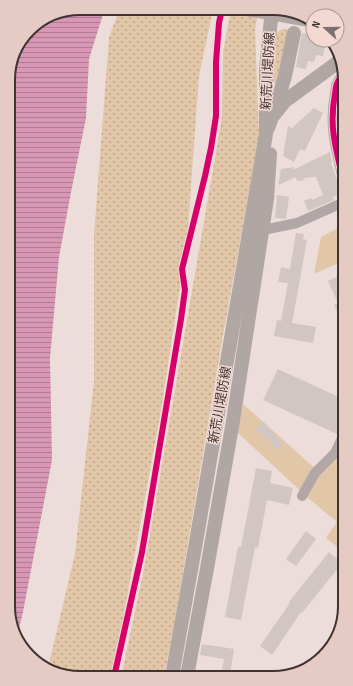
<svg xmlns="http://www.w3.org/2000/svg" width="353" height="686" font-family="'Sofia Sans Condensed','Noto Sans JP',sans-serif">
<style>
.grass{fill:url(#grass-dots)}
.park{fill:#e2c6a8}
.water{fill:url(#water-rules)}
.building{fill:#d1c6c2}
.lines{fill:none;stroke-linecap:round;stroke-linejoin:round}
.street{stroke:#b0a7a6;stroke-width:10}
.secondary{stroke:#b0a6a4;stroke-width:14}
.cycleway-casing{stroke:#f4d8d2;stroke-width:8}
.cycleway{stroke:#d6006c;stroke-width:6}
.labels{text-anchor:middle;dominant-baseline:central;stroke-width:3;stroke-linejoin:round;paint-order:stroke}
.street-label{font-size:13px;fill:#3f3432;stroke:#f4d8d2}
.rim{fill:none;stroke:#3f3432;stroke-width:2}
</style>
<defs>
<pattern id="grass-dots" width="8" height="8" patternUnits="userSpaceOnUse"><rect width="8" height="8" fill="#e2c6a8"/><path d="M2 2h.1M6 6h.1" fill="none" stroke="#b9a289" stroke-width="1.8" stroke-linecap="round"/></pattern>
<pattern id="water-rules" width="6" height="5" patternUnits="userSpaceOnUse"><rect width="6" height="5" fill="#d797b5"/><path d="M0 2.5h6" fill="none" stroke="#b07c94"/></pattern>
</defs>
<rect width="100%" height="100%" fill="#ecddda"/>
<path class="grass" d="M120 8 182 9 212 15 199 76 187 242 160 416 123 619 110 677H70L48 668 75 554 94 381V235L109 37Z
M231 9H259L255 29 259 136 222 341 174 626 164 676 121 677 144 569 222 117 223 52Z
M282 29 291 30 276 83 272 81 275 34Z"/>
<path class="park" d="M342 226 343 261 314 274 321 237Z
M243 404 319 472 344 446V552L326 538 337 522 308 498 238 433Z"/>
<path class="water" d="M80 8H105L89 59 86 118 71 192 59 257 50 358 52 460 23 612 17 636 12 629 9 70 32 26Z"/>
<path class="building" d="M302 33 313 35V40H330L335 48 325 46 323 56 316 55 314 62 308 61 306 69 296 67Z
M314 108 323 113 305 151 300 149 294 162 283 156 288 126 292 128Z
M330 152 332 163H331L336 177 338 180 342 189V193L332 197 334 200 308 211 304 201 311 198 312 200 323 195 316 177 304 178 305 180 297 181 296 177 293 179 292 176V179L278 185 281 169 294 167 293 170Z
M277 195 289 197 286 219 275 218Z
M296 233 304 234 303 239 307 240 292 323 316 327 313 343 274 336 277 320 281 321 288 283 278 282 281 267 290 269Z
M343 274V324L334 305 338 303 328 281Z
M278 369 343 399 344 419 337 434 263 400Z
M262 421 268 426 267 427 276 435 275 436 283 443 277 450 270 443 271 442 255 430Z
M256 468 272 471 270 483 293 488 289 505 267 500 258 548 255 547 241 620 225 617 238 547H241Z
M306 531 316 539 296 566 286 559Z
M329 552 342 563 302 613 301 612 272 655 260 646 290 603 289 602Z
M202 644 234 649 230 675H221L224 659 200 655Z"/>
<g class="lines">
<path class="street" d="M341 77C336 83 336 86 335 94 329 124 335 146 342 175
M263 230 297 223 342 203
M302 496 315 473 335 453 341 440 344 438"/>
<path class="secondary" d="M247 9 309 20
M275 109 285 76 294 33
M268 128 272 117 277 111 285 101 341 60
M172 676 196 542 266 134V69L272 9
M187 676 206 574 233 421 267 199 270 154"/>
<g class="cycleway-casing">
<path id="cycleway" d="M341 77C336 83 336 86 335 94 329 124 335 146 342 175
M114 677 142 552 181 319 185 290 182 269 205 176 211 148 216 116V62L219 23 222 9"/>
</g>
<use href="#cycleway" class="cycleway"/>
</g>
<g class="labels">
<g class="street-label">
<text transform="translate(268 71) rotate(-87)">新荒川堤防線</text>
<text transform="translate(220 405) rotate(-80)">新荒川堤防線</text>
</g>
</g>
<path d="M0 0H353V686H0ZM80 15H273A65 65 0 0 1 338 80V606A65 65 0 0 1 273 671H80A65 65 0 0 1 15 606V80A65 65 0 0 1 80 15Z" fill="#e6cbc5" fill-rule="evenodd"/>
<path class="rim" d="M80 15H273A65 65 0 0 1 338 80V606A65 65 0 0 1 273 671H80A65 65 0 0 1 15 606V80A65 65 0 0 1 80 15Z"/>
<g transform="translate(325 28) rotate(291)"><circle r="19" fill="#f4d8d2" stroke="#ac9692"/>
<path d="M0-3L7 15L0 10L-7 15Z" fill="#7c6f6d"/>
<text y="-6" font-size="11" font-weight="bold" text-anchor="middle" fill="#3f3432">N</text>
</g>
</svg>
